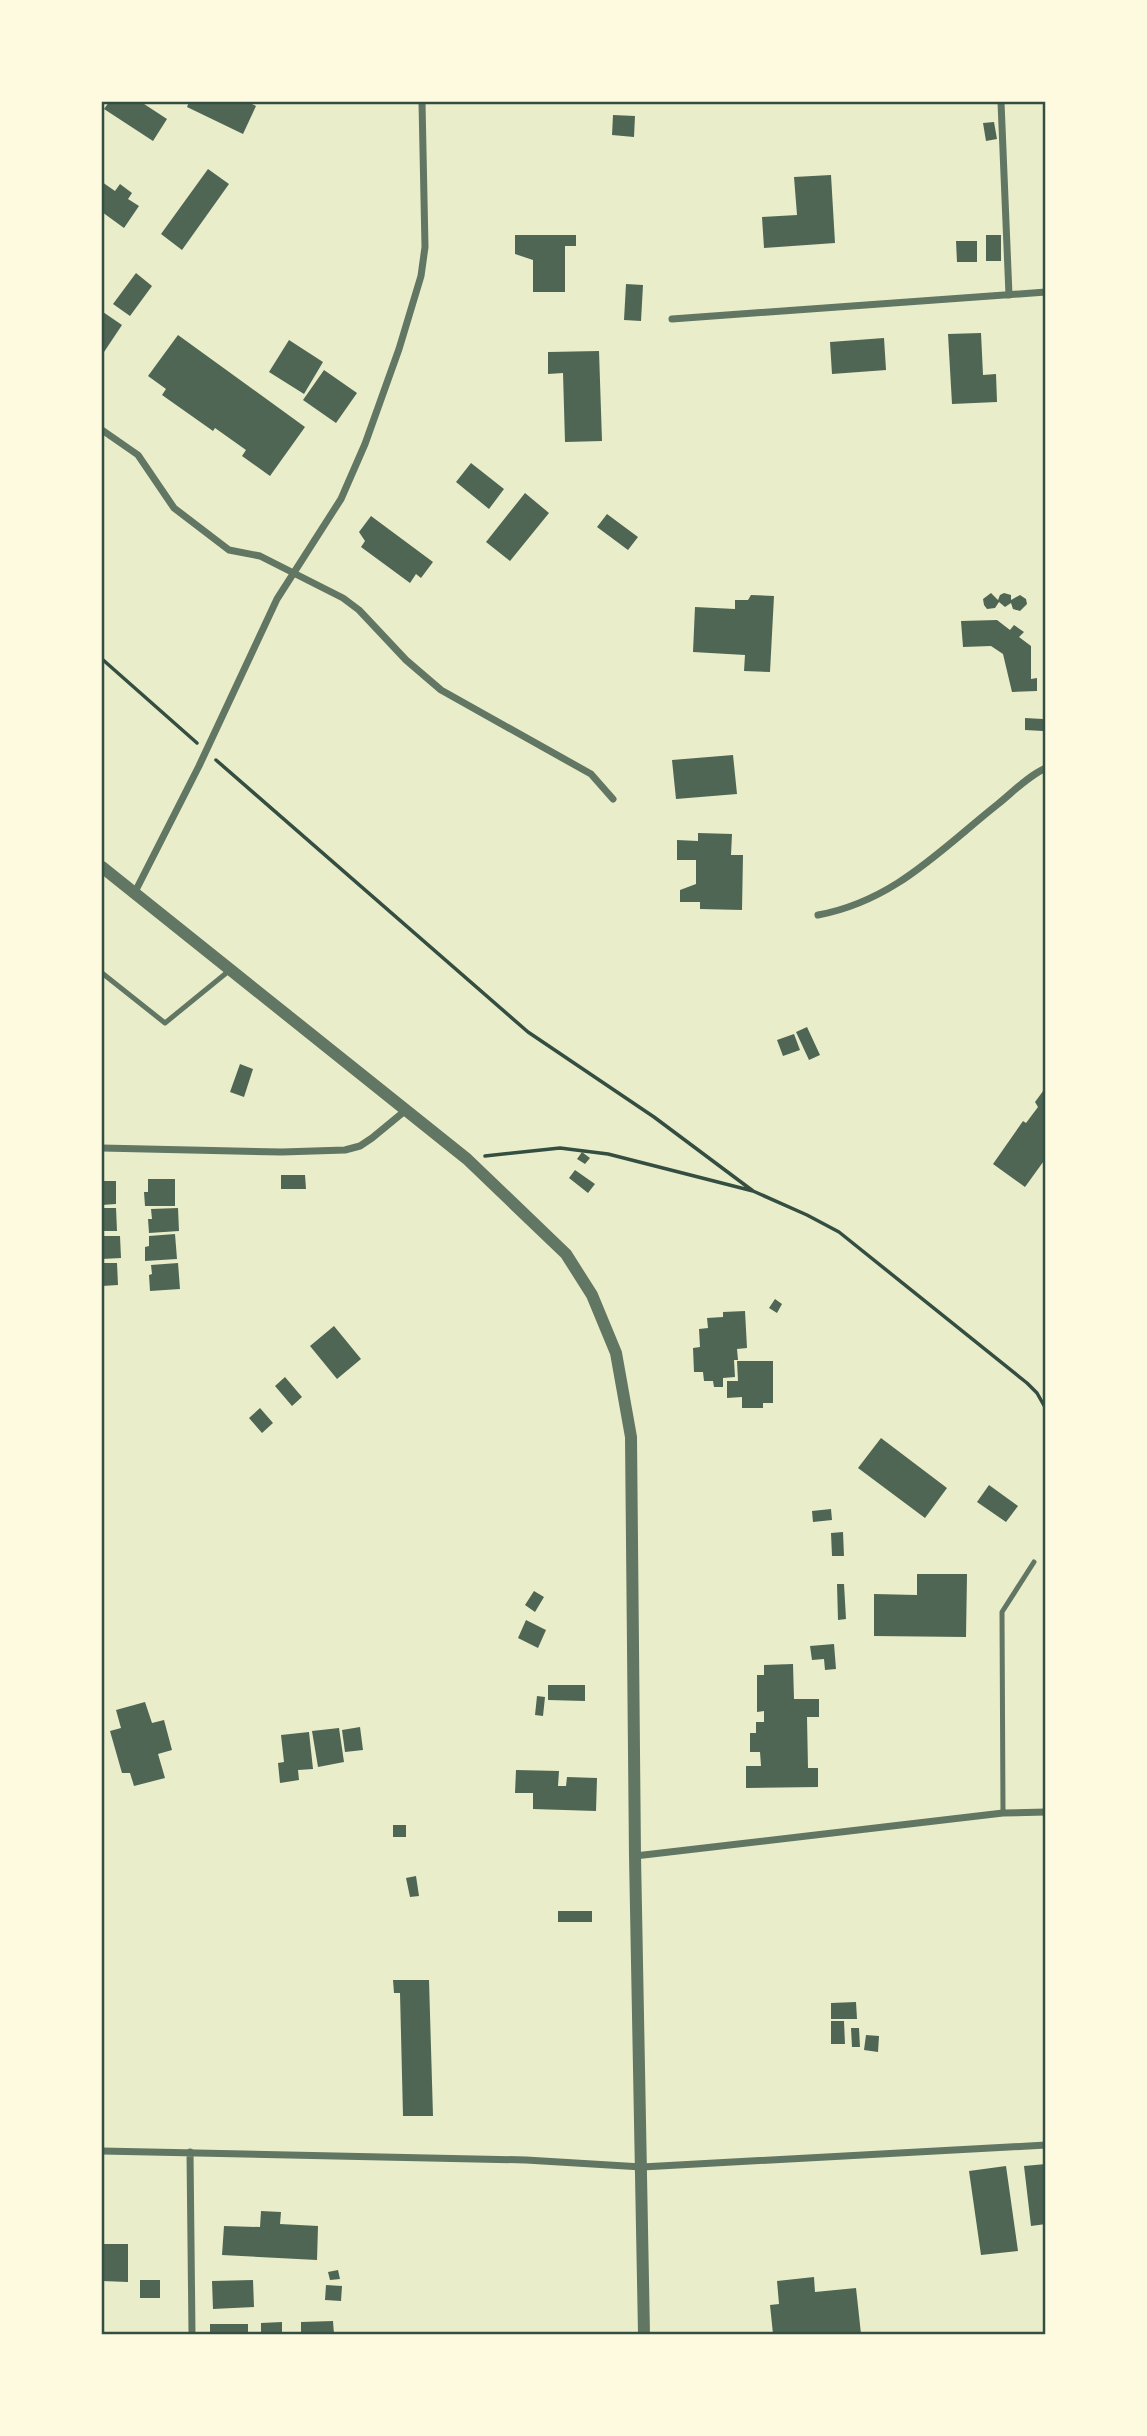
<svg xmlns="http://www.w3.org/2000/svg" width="1147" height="2436" font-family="'Zilla Slab',serif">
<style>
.building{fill:#4f6655}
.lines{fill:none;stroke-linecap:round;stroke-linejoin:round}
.path{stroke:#344e41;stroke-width:3.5}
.service{stroke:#617663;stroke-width:5}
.minor{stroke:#617663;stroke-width:7}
.tertiary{stroke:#617663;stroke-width:12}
.neatline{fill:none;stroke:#344e41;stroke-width:2.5}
</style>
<rect width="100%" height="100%" fill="#e9edc9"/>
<path class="building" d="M109 102H141L167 119 153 141 104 109Z
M189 102H248L256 106 243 134 187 107Z
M613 115 635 116 634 137 612 135Z
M994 122 997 139 986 141 983 123Z
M208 169 229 184 182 250 161 234Z
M831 175 835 243 764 248 762 217 797 215 794 177Z
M102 182 115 191 120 184 132 193 128 199 139 206 124 228 102 212Z
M515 235H576V246H565V292H533V260L515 254Z
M986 235H1001V261H986Z
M956 241H977V262H957Z
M136 273 152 286 130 316 113 304Z
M626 284 643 285 641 321 624 320Z
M103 312 122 325 102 355V315Z
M981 333 983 375 996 374 997 402 952 404 948 334Z
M178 335 305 427 270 476 242 456 246 450 215 428 213 431 162 395 166 389 148 376Z
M884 338 886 370 832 374 830 342Z
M289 340 323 362 304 394 269 372Z
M599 351 602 441 565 442 563 373 548 374V352Z
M324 370 357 393 336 423 303 400Z
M471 463 504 489 489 509 456 482Z
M525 493 549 513 510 561 486 542Z
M607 514 638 537 628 550 597 527Z
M371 516 433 562 421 578 416 574 410 583 361 547 365 541 359 532Z
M991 593 998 600 1000 595 1004 593 1011 595V600L1020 595 1026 599 1027 604 1020 611 1013 609 1011 603 1005 607 999 602 995 608 987 609 984 605 983 599Z
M751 595 774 596 770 672 744 671 745 655 693 652 695 607 735 609V600H748Z
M997 620 1010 630 1014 625 1024 632 1019 637 1031 646V679L1037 678V691L1012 692 1003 654 991 646 963 647 961 621Z
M1025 718 1043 719V731L1025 730Z
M733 755 737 794 676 799 672 760Z
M698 833 732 834 731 855H743L742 910 700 909V902H680V890L696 884V860H677V840L698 841Z
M807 1027 820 1055 809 1060 796 1032Z
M794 1034 800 1050 783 1056 777 1040Z
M240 1064 253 1069 244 1097 230 1092Z
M1046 1087V1158L1025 1187 993 1164 1023 1121 1026 1123 1038 1107 1035 1102Z
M582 1152 590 1158 585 1164 577 1159Z
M575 1170 595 1184 588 1193 569 1178Z
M281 1175H305L306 1189H281Z
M148 1179H175V1206H145L144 1192H148Z
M102 1181H116V1204L102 1205Z
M102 1208H116L117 1231H102Z
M178 1208 179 1231 149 1233 148 1219H152L151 1209Z
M175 1234 177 1259 145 1261V1247L149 1246V1236Z
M102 1236H120L121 1258 102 1259Z
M102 1263H117L118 1285 102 1286Z
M178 1263 180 1289 150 1291 149 1275 152 1274 151 1265Z
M775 1299 782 1304 777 1313 769 1308Z
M745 1311 747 1348 737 1349 738 1360H734L735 1377 723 1378V1387H714L713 1381H704L703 1372H694L693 1348 700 1347 699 1329 708 1328 707 1318 723 1317V1312Z
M334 1326 361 1359 337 1379 310 1346Z
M737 1361H773V1403H763V1408H742V1397L727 1398V1381H738Z
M285 1377 302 1397 292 1406 275 1386Z
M260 1408 273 1423 262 1433 249 1418Z
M881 1438 947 1488 925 1518 858 1468Z
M989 1485 1018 1506 1006 1522 977 1502Z
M831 1509 832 1520 813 1522 812 1511Z
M843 1532 844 1556H832L831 1533Z
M917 1574H967L966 1637 874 1636V1594L917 1595Z
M837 1584H844L846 1619 838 1620Z
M534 1591 544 1597 535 1612 525 1605Z
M526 1620 546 1630 538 1648 518 1638Z
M834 1644 836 1669 825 1670 824 1659 812 1660 810 1646Z
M793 1664 794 1699H819V1717H807L808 1768H818V1787L746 1788V1766H761L760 1752H750V1733H756V1722H764V1711L757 1712V1675H764V1665Z
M548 1685H585V1701L548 1700Z
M537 1696 545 1697 543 1716 535 1715Z
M145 1702 152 1723 164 1720 172 1750 158 1754 165 1778 134 1786 130 1773H122L110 1731 121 1728 116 1710Z
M360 1727 363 1750 345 1752 342 1730Z
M339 1728 344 1762 318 1767 312 1731Z
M309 1732 313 1769 298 1770 299 1780 280 1783 278 1763 284 1762 281 1735Z
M516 1770 559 1771 558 1786H566L567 1777 597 1778 596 1811 533 1809V1793H515Z
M393 1825H406V1837H393Z
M416 1876 419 1896 410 1897 406 1878Z
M558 1911H592V1922H558Z
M393 1980H429L433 2116H403L400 1993H394Z
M856 2002 857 2019H831V2003Z
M831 2021H844L845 2044H831Z
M851 2028H859L860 2047H852Z
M866 2035 879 2036 878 2052 864 2050Z
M1046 2164V2224L1031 2226 1024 2166Z
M1006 2166 1018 2251 981 2255 969 2171Z
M261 2211 281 2212 280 2224 318 2226 317 2260 222 2255 224 2226 260 2227Z
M102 2244H128V2282L102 2281Z
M338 2270 340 2279 330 2280 328 2272Z
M814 2277 815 2292 856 2288 861 2334H773L770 2305 779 2304 777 2281Z
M140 2280H160V2298H140Z
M253 2280 254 2307 213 2309 212 2281Z
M326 2285 342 2286 341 2301 325 2300Z
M333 2321 334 2334H301V2322Z
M282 2322V2333H261V2323Z
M210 2324H248V2334H210Z"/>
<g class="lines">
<path class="path" d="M102 659 197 743
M216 760 528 1032 654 1117 753 1191
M485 1156 560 1148 608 1154 753 1191 807 1215 839 1232 1027 1383 1037 1393 1046 1409"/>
<path class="service" d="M102 973 165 1023 230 970
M1003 1813 1002 1612 1034 1562"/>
<path class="minor" d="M1001 102 1009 295
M672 319 1046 292
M102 430 138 455 174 508 229 550 260 556 343 598 359 610 406 660 441 690 591 774 613 799
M135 892 199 766 277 599 341 499 365 444 399 349 421 276 425 247 422 102
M818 915C894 901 940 850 998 804 1013 792 1028 776 1046 768
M102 1148 282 1152 345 1150 360 1146 372 1138 406 1110
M635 1856 1003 1813 1046 1812
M102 2151 526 2160 642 2167 1046 2145
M190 2152 192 2334"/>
<path class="tertiary" d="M102 867 467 1159 566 1254 592 1295 616 1353 631 1437 635 1856 644 2334"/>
</g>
<rect width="1147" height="2436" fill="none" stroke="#fefae0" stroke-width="206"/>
<rect x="103" y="103" width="941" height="2230" class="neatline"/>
</svg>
